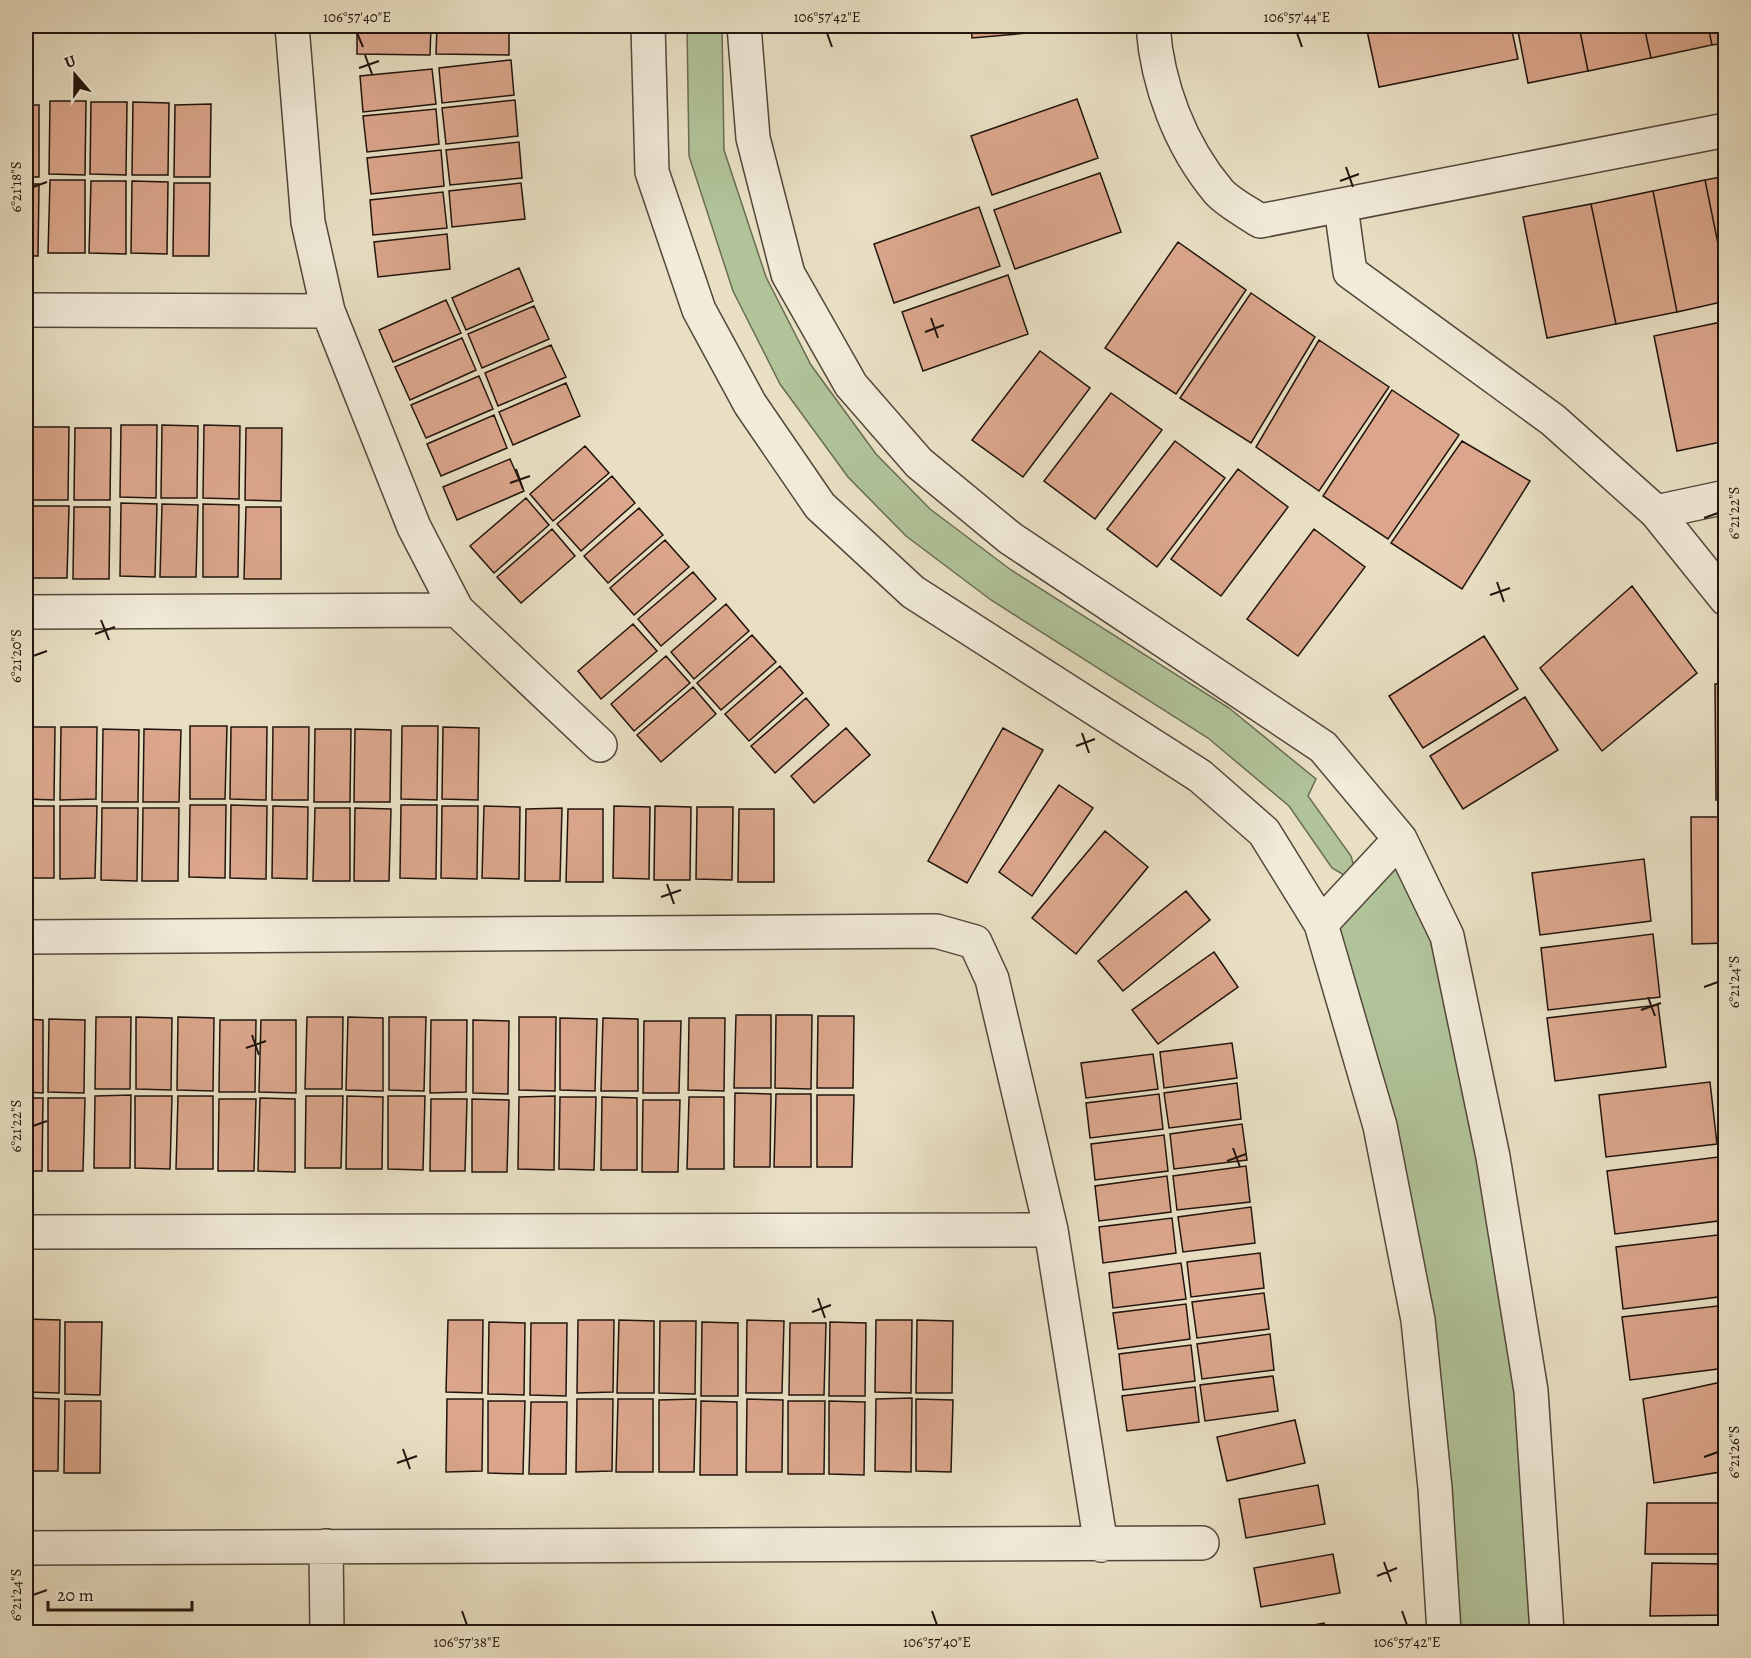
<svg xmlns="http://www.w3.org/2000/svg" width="1751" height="1658" font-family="Alegreya,serif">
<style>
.green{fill:#b1c399;stroke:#696c53;stroke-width:1.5}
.building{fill:#dba68c;stroke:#21140d;stroke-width:1.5}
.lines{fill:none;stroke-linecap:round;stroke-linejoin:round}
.minor-casing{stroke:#53473b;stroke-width:36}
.minor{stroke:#f1ebd9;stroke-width:33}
.ticks{fill:none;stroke:#21140d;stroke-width:2}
.neatline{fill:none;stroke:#21140d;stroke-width:2}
.ticks-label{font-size:15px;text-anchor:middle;fill:#21140d}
</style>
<rect width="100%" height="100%" fill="#e9e0c4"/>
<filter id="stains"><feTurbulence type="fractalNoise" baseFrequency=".00333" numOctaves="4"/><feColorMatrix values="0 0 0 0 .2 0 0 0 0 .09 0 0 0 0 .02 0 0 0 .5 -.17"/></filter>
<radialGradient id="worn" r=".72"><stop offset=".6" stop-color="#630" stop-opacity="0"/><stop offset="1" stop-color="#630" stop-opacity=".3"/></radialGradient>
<path class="green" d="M687 26H722L724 150 766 277 811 365 876 454 930 509 1011 570 1229 708 1316 779 1308 796 1351 856 1355 870 1349 878 1332 868 1289 806 1208 738 991 600 906 536 848 477 780 384 733 291 689 156Z
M1400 839 1447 936 1504 1226 1547 1632H1444L1418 1320 1321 924Z"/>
<path class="building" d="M357 26H431L430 55 357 54Z
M437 26H509V55L436 54Z
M971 26H1083L1084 28 972 38Z
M1366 26H1511L1518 59 1379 87Z
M1517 26H1579L1588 71 1528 83Z
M1579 26H1644L1651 58 1588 71Z
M1644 26H1708L1712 45 1651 58Z
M1708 26H1726V43L1712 45Z
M511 60 514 95 442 103 439 68Z
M432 69 436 104 363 112 360 76Z
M1077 99 1098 158 992 195 971 136Z
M515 100 518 136 446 144 442 108Z
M50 101H86L85 175 49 174Z
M91 102H127L126 175 90 174Z
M133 102 169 103 168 175H132Z
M211 104 210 177H174L175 105Z
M26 105H39V177H26Z
M436 109 439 144 367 152 363 116Z
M519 142 522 178 450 185 446 150Z
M441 150 444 186 371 194 367 158Z
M1100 173 1121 232 1015 269 994 210Z
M1726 176V283L1705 180Z
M50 180H85V253H48Z
M1705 180 1726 283V301L1677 312 1653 191Z
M91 181H126V254L89 253Z
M132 181 168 182 167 254 131 253Z
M174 183H210L209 256H173Z
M521 183 525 219 452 227 449 191Z
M26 184H39L38 256H26Z
M1653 191 1677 312 1616 324 1591 204Z
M443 192 447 228 373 235 370 200Z
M1591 204 1616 324 1547 338 1523 217Z
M979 207 1000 266 894 303 874 244Z
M447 234 450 269 378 277 374 242Z
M1178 242 1246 290 1176 394 1105 348Z
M519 268 533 301 466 330 452 298Z
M1008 275 1028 334 923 371 902 312Z
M1251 293 1315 337 1251 443 1180 398Z
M446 300 461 333 393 362 379 330Z
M534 306 549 339 482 368 468 334Z
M1726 321V441L1677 451 1654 336Z
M462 338 476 370 410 400 395 367Z
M1319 340 1389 387 1319 491 1256 447Z
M551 345 566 377 498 406 485 373Z
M1040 351 1090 388 1023 477 972 440Z
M479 376 493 409 426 438 411 405Z
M566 383 580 416 513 445 499 412Z
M1392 390 1459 435 1388 539 1323 496Z
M1111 393 1162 430 1095 519 1044 481Z
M494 415 507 448 441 476 427 444Z
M121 425H157L156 498 120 497Z
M162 425 198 426 197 498H161Z
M204 425 240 426 239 499 203 498Z
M33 427H69L68 500H32Z
M75 428H111L110 500H74Z
M246 428H282L281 501 245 500Z
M1175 441 1225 478 1157 567 1107 529Z
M1462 441 1530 481 1462 589 1391 543Z
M585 446 609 473 553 521 530 494Z
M510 459 524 491 457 520 443 487Z
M1238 469 1288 507 1221 596 1171 559Z
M612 476 635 503 581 551 557 524Z
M526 498 549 525 494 573 470 546Z
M121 503 157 504 155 577 120 576Z
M162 504 198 505 196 577H160Z
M203 504 239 505 238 577H203Z
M32 506H69L67 578H31Z
M74 507H110L109 579H73Z
M246 507H281V579H244Z
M639 508 663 535 608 583 584 556Z
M552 529 575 556 521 603 497 577Z
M1314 529 1365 567 1298 656 1247 619Z
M665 540 689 567 634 615 610 588Z
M693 572 716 599 661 646 638 619Z
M1632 586 1697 673 1602 751 1540 668Z
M726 604 749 631 694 679 671 652Z
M633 624 657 651 601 699 578 671Z
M752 635 776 662 721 710 697 683Z
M1484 636 1518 689 1423 748 1389 696Z
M666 656 690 683 634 731 611 704Z
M780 666 803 693 749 741 725 714Z
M1726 683V800H1716L1715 684Z
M693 687 716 714 661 762 637 735Z
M1525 697 1558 750 1463 809 1430 756Z
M806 698 829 725 775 773 751 746Z
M190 726H227L225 799H190Z
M402 726H438L437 800 401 799Z
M26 727H55L54 800 26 799Z
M61 727H97L96 799 60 800Z
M231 727H267L266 800 230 799Z
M273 727H309L308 800H272Z
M443 727 479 728 478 800 442 799Z
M846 728 870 755 814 803 791 776Z
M1003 728 1043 750 967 883 928 861Z
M103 729 139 730 138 802H102Z
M144 729 181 730 179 802H143Z
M315 729H351L350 802H314Z
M355 729 391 730 390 802H354Z
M1059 785 1093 808 1032 896 999 872Z
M190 805H226L225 878 189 877Z
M231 805 267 806 266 879 230 878Z
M401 805H437L436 879 400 878Z
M26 806H54V878H26Z
M60 806H97L95 878 60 879Z
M273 806 308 807 307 879 272 878Z
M442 806H478L477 879 441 878Z
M484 806 520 807 519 879 482 878Z
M614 806 650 807 649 879 613 878Z
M655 806 691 807 690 880H654Z
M697 807H733L732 880 696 879Z
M102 808H138L137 881 101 880Z
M143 808H179L178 881H142Z
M315 808H350V881H313Z
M355 808 391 809 389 881H354Z
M562 808 560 881H525L526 809Z
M568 809H603V882H566Z
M739 809H774V882H738Z
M1691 817H1726V943L1692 944Z
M1105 831 1148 867 1076 954 1032 918Z
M1644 859 1651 921 1540 935 1532 873Z
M1186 891 1210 920 1123 991 1098 961Z
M1653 934 1660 997 1548 1010 1541 948Z
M1214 952 1238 987 1158 1044 1132 1010Z
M1658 1005 1666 1067 1555 1081 1547 1018Z
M736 1015H771V1088H734Z
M776 1015H812L811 1089 775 1088Z
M818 1016H854L853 1088H817Z
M96 1017H131L130 1089H95Z
M136 1017 172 1018 171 1090 136 1089Z
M178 1017 214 1018 213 1091 177 1090Z
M307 1017H343L342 1089H305Z
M348 1017 383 1018V1091L346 1090Z
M389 1017H426L424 1091 389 1090Z
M519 1017H556L555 1091 519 1090Z
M560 1018 597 1019 595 1091 560 1090Z
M603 1018 638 1019V1091H601Z
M689 1018H725L724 1091 688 1090Z
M26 1019 43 1020V1093L26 1092Z
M49 1019 85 1020 84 1093 48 1092Z
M220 1020H256L255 1092H219Z
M261 1020H296V1093L259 1092Z
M431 1020H467L466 1092 430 1093Z
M473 1020 509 1021 508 1094 473 1093Z
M644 1021H681L679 1093H643Z
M1232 1043 1237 1078 1164 1088 1160 1052Z
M1153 1054 1158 1089 1086 1098 1081 1063Z
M1710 1082 1717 1144 1606 1157 1599 1095Z
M1237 1083 1241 1119 1169 1128 1164 1093Z
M735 1093 771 1094 770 1167H734Z
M776 1094H811V1167H774Z
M1159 1094 1163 1129 1090 1138 1086 1103Z
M131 1095 130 1168H94L95 1096Z
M817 1095H854L852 1167H817Z
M135 1096H172L170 1169 135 1168Z
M178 1096H213V1169H176Z
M306 1096H343L341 1168H305Z
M347 1096 383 1097 382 1169H346Z
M388 1096H425L423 1170 388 1169Z
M555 1096 554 1170 518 1169 519 1097Z
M560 1097H596L594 1170 559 1169Z
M602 1097 637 1098V1170H601Z
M689 1097H724V1169H687Z
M26 1098H43L42 1171H26Z
M48 1098H85L83 1171H48Z
M260 1098 295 1099V1172L258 1171Z
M219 1099H256L254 1171H218Z
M431 1099H467L465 1171H430Z
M472 1099 509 1100 507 1172H472Z
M643 1100H680L678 1172H642Z
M1242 1124 1247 1160 1174 1169 1170 1134Z
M1164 1135 1168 1171 1095 1180 1091 1144Z
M1718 1157 1726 1220 1615 1234 1607 1171Z
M1246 1166 1250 1202 1177 1210 1173 1176Z
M1167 1176 1171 1212 1099 1221 1095 1186Z
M1251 1207 1255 1243 1183 1252 1178 1217Z
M1172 1218 1176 1253 1103 1263 1099 1227Z
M1726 1234V1296L1623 1309 1616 1247Z
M1260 1253 1264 1288 1191 1297 1187 1262Z
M1181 1263 1186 1299 1113 1308 1109 1273Z
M1264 1293 1269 1329 1197 1338 1192 1302Z
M1186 1304 1190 1339 1118 1349 1113 1313Z
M1726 1305V1368L1630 1380 1622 1317Z
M26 1319 60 1320 59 1393 26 1392Z
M448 1320H483L482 1393 446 1392Z
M578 1320H614L613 1392 577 1393Z
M619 1320 654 1321V1393H617Z
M747 1320 784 1321 782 1393H746Z
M876 1320H912L911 1393 875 1392Z
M917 1320 953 1321 952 1393H916Z
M660 1321H696L695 1394 659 1393Z
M65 1322H102L100 1395 65 1394Z
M489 1322 525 1323 524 1395 488 1394Z
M702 1322 738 1323V1396H701Z
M830 1322 866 1323 865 1396H829Z
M531 1323H567L566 1396 530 1395Z
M790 1323H826L824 1395H789Z
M1270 1334 1274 1370 1202 1379 1197 1344Z
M1191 1345 1195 1381 1123 1390 1119 1354Z
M1273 1376 1278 1411 1205 1421 1200 1385Z
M1726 1381V1471L1654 1483 1643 1399Z
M1195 1387 1199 1422 1127 1431 1122 1396Z
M26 1398 59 1399 58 1471H26Z
M912 1398 911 1472 875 1471 876 1399Z
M447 1399H483L482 1471 446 1472Z
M577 1399H613L612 1471 576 1472Z
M618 1399H653V1472H616Z
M696 1399 694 1472H659V1400Z
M747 1399 783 1400 782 1472H746Z
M916 1399 953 1400 951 1472 916 1471Z
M65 1401H101L100 1473H64Z
M488 1401H525L523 1474 488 1473Z
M701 1401 737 1402V1475H700Z
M788 1401H825L824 1474H788Z
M829 1401 865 1402 864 1475 829 1474Z
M531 1402H567L566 1474H529Z
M1295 1420 1305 1463 1227 1481 1217 1437Z
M1318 1485 1325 1524 1246 1538 1239 1499Z
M1647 1503H1726V1554H1645Z
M1333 1554 1340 1593 1261 1607 1254 1568Z
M1652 1563 1726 1564V1615L1650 1616Z
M1324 1623 1326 1632H1275Z"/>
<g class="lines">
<g class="minor-casing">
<path id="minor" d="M292 26 308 222 328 311 414 527 457 610 600 745
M648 26 652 172 699 310 750 404 820 506 913 592 1200 776 1264 832 1321 924 1380 1126 1418 1320 1435 1488 1444 1632
M744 26 753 138 788 274 851 385 919 463 1010 538 1323 747 1400 839 1447 936 1493 1157 1531 1391 1547 1632
M1153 26C1157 84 1180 146 1219 192 1229 203 1247 212 1260 221L1726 130
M1341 207 1350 272 1553 420 1656 512 1726 599
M26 310 328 311
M1656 512 1726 497
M26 612 457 610
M1321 924 1400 839
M26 937 936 931 975 942 992 979 1051 1230 1101 1545
M26 1232 1051 1230
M326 1546 327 1632
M26 1548 1202 1543"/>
</g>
<use href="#minor" class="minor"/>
</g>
<path class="ticks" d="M357 33 363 47M827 33 832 47M1297 33 1302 47M365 55 372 74M359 68 379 61M1346 167 1353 187M1340 181 1359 174M33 187 47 182M931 318 938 338M925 332 944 325M516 469 523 489M510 483 530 476M1704 518 1718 513M1497 582 1504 602M1490 595 1510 588M101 620 109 640M95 634 115 627M33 656 47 651M1082 733 1089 753M1076 746 1095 739M667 884 674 904M661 897 681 890M1704 987 1718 982M1648 997 1655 1016M1641 1010 1661 1003M252 1035 259 1055M246 1048 266 1041M33 1126 47 1121M1233 1148 1240 1167M1227 1161 1246 1154M818 1298 825 1318M812 1312 831 1305M403 1449 410 1469M1704 1457 1718 1452M397 1463 417 1456M1384 1562 1391 1582M1377 1576 1397 1568M33 1595 47 1590M462 1611 467 1625M932 1611 937 1625M1402 1611 1407 1625"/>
<rect width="1751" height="1658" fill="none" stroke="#e9e0c4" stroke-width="66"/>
<g transform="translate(75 75) rotate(340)" stroke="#f1ebd9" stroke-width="4.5" paint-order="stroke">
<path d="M0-4.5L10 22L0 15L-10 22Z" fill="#21140d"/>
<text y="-9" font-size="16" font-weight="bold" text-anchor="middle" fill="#21140d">U</text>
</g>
<path d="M48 1601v9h144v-9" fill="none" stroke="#21140d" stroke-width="3"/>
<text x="57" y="1601" font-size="18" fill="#21140d" stroke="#f1ebd9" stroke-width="4.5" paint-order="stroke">20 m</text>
<rect x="33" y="33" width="1685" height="1592" class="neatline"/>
<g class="ticks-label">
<text x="357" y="22">106°57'40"E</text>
<text x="827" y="22">106°57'42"E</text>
<text x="1297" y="22">106°57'44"E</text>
<text transform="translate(16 187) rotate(-90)" y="5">6°21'18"S</text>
<text transform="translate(1734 513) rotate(-90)" y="5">6°21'22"S</text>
<text transform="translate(16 656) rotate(-90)" y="5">6°21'20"S</text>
<text transform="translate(1734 982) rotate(-90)" y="5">6°21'24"S</text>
<text transform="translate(16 1126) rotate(-90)" y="5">6°21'22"S</text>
<text transform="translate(1734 1452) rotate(-90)" y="5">6°21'26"S</text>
<text transform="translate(16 1595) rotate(-90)" y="5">6°21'24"S</text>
<text x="467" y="1647">106°57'38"E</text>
<text x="937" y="1647">106°57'40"E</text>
<text x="1407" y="1647">106°57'42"E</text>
</g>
<rect width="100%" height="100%" filter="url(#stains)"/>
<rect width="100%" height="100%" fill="url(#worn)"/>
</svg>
